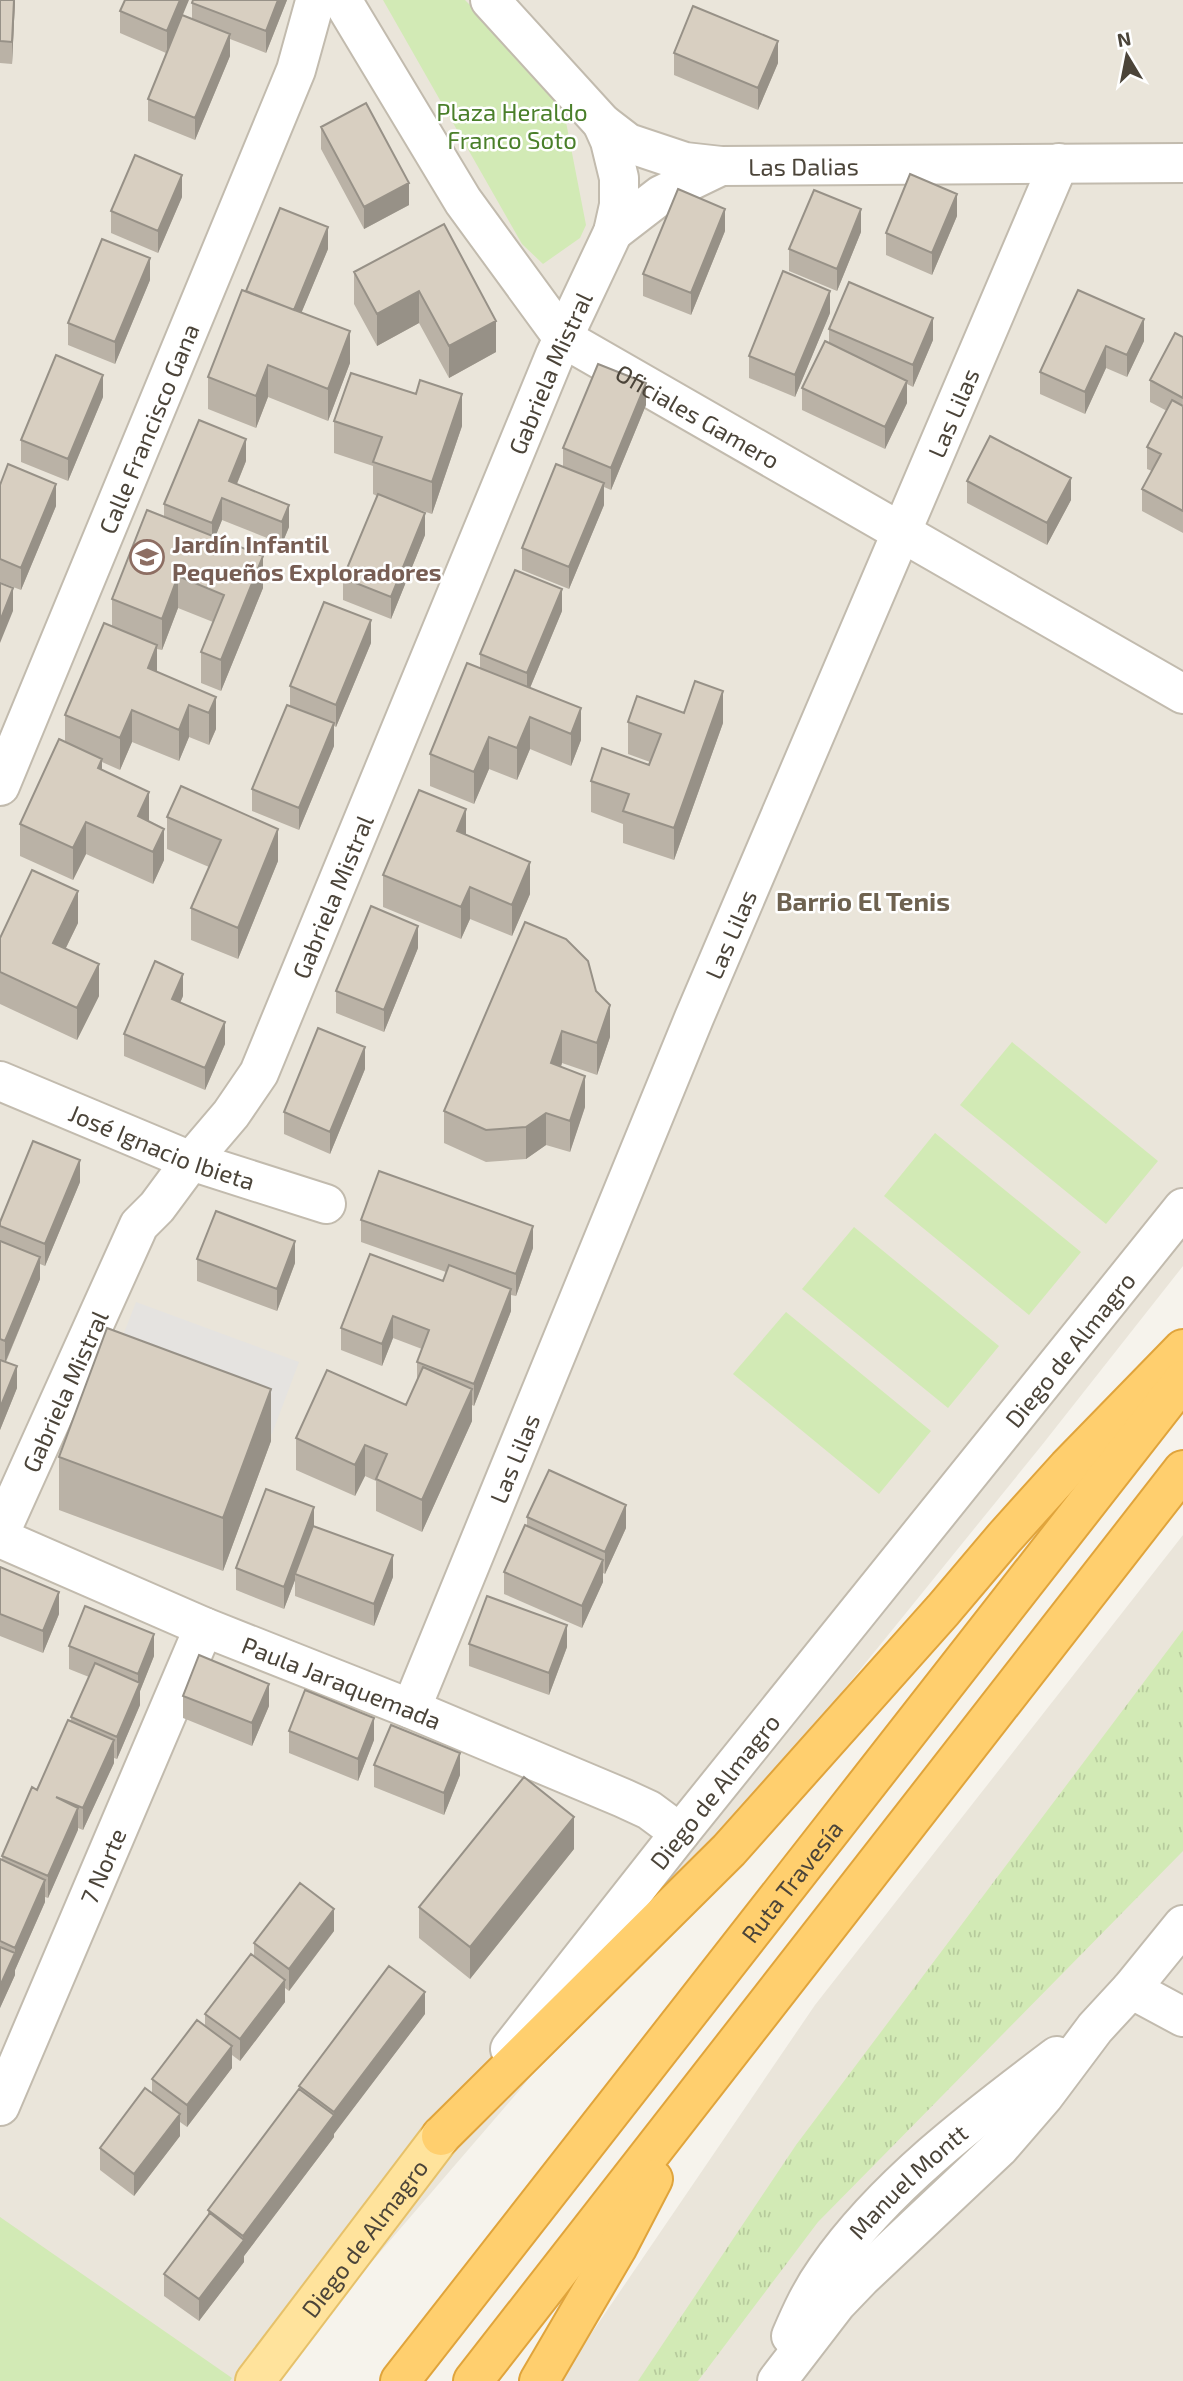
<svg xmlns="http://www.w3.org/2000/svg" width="1183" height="2381" font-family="'Exo 2',sans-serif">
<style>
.residential{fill:#eae5da}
.grass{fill:url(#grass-tufts)}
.park{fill:#d2eab5}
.parking{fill:#e5e3e0}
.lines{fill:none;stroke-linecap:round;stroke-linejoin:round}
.minor-casing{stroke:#c2bbae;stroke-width:42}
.major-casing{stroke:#e6c16a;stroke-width:42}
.highway-casing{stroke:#e0a43c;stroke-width:42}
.minor{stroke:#fff;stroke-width:38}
.major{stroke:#ffe39c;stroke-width:38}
.highway{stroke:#ffcf6e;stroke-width:38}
.wall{fill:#bab2a6}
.shaded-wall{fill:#979187}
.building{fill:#d8cfc1;stroke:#979187;stroke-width:2}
.labels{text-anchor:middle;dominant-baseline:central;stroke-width:5;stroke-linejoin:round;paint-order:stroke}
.park-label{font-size:24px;fill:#4a7f2a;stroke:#fff}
.street-label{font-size:24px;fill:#4b4439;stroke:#fff}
.education-label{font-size:24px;font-weight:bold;fill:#785e54;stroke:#fff;text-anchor:start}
.neighbourhood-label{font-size:26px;font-weight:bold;fill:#6e6250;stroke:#fff}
</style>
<defs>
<pattern id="grass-tufts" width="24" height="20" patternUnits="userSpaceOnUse" patternTransform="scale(1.75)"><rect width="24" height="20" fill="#d2eab5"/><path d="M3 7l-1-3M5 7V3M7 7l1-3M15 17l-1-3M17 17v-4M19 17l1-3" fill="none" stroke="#b6ca9c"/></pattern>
</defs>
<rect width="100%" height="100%" fill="#f6f3ec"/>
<path class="residential" d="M0 0H1183V1266L1042 1445 518 2092 269 2381H0Z
M1183 1535V2381H559L815 2005Z"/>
<path class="grass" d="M1183 1630V1851L818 2222 698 2381H638L796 2145Z"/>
<path class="park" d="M383 0H465L542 77 559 105 566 122 586 225 580 238 543 264 522 244Z
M1012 1042 1158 1161 1106 1224 960 1105Z
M935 1133 1081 1252 1029 1315 884 1196Z
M854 1227 999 1346 948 1408 802 1289Z
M786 1312 931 1431 879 1494 733 1374Z
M0 2217 232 2378 230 2381H0Z"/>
<path class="parking" d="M136 1302 299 1362 272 1434 108 1374Z"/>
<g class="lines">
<g class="minor-casing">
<g id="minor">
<path id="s1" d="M342 0 463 201 563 338 1183 694"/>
<path id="s2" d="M490 0 602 123 628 143 685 162 721 166 1183 163"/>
<path d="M613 232 661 195 721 166"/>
<path id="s3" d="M0 786 296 70 314 5 317 0"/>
<path id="s4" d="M0 1081 191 1161 326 1204"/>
<path id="s5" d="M0 1533 139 1225 157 1207 191 1161 231 1114 259 1073 555 355 613 232 619 205V178L610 141 602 123"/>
<path id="s6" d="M0 1538 204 1627 411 1709 623 1798 649 1810 680 1833"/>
<path id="s7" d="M411 1709 694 1018 1059 163"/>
<path d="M1131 1989 1183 2017"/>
<path id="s8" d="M510 2049 680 1833 1183 1208"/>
<path id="s9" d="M0 2106 204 1627"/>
<path id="s10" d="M791 2336C801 2313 811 2291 826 2270 884 2186 976 2117 1057 2056"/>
<path d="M777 2381 837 2303 861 2278 999 2148 1044 2096 1095 2028 1131 1989 1183 1925"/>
</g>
</g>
<g class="major-casing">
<g id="major">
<path id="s11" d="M255 2381 441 2136"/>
</g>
</g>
<g class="highway-casing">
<g id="highway">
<path d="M441 2136 729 1850 943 1610 1004 1538 1068 1467 1183 1349"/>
<path id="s12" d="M400 2381 1183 1380"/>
<path d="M473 2381 1183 1470"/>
<path d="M539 2381 617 2248 653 2179"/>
</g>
</g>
<use href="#minor" class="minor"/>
<use href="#major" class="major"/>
<use href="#highway" class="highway"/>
</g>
<path class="wall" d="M0 0H15L12 64 0 63Z
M287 0 266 53 230 39V56L195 140 148 121V99L166 53 120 33V11L183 15 192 19V3Z
M674 53 778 63 758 110 674 75Z
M321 127 409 205 364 229 321 149Z
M182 197 158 253 111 233V211Z
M957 216 932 275 886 255V233Z
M444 224 496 352 449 378 419 323 377 346 354 304V272Z
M725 231 691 315 643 296V274Z
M861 232 837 291 789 271V249Z
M328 249 301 313 350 363 328 421 268 397 256 428 208 409V377L246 291Z
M150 280 115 364 68 345V323Z
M1078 290 1144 341 1127 377 1106 368 1085 414 1040 394V372Z
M830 313 795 397 749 378V356Z
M829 329 933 340 913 387 907 384V403L885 449 802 410V388L829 343Z
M1183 337V533L1142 511V489L1152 471 1147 469V447L1167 411 1150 402V380Z
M103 397 68 481 21 462V440Z
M646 405 611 490 604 487V505L569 589 522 570V548L563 466V448Z
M334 421 462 426 432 514 408 506 425 535 391 619 343 600V578L377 496 373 494V466L334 453Z
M246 461 237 484 289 527 282 544 222 520 215 537 263 588 221 691 201 683V652L213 622 178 608 162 650 157 649V672L216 697V729L209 745 189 737 179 761 132 742 120 770 102 762V770L149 821 164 860 153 884 86 854 73 880 20 856V824L65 742V715L112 626V599L164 517V504Z
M967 481 1071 500 1047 545 967 503Z
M0 485 56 506 21 590 0 582Z
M562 611 530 688 581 740 571 766 530 749 517 780 489 769 474 804 430 786V754L480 668V654Z
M371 643 336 727 334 726V746L299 830 252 811V789L290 705V686Z
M684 713 723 723 674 860 623 843V824L591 812V781L649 765 650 762 628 754V722Z
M167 817 278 861 238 959 191 940V908L209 867 167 849Z
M466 835 530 894 512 936 470 919 461 939 383 907V875Z
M78 923 66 948 99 996 77 1040 0 1004V938Z
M418 948 384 1032 336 1013V991Z
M596 991 610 1037 597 1075 562 1063 561 1067 585 1107 570 1152 546 1145 526 1159 486 1162 444 1143V1111Z
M183 996 180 1003 225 1044 205 1090 124 1056V1034Z
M365 1069 330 1154 284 1134V1112Z
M80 1182 45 1266 40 1264V1279L6 1362 17 1388 0 1430V1222Z
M361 1220 533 1248 516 1296 511 1295V1311L474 1406 472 1405V1421L422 1532 376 1511V1481L365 1476 355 1496 296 1470V1438L406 1405 417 1381V1362L422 1349 393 1338 382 1366 341 1350V1328L443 1281 446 1272 361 1242Z
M197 1259 295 1263 277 1311 197 1281Z
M271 1441 223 1571 59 1510V1457Z
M527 1517 626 1528 605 1574 603 1573V1582L582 1628 504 1594V1572L527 1526Z
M314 1526 393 1577 374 1626 295 1596V1580L284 1609 236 1590V1568Z
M0 1567 59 1614 43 1653 0 1636Z
M469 1644 567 1647 549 1695 469 1666Z
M69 1646 154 1656 140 1691V1705L117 1759 114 1758V1763L83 1830 78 1828 48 1898 45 1897V1902L15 1970V1975L0 2008V1859L2 1860V1856L71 1722V1717L89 1677 69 1669Z
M183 1696 269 1706 252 1746 183 1718Z
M289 1731 374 1740 358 1781 289 1753Z
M374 1765 460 1775 444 1815 374 1787Z
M574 1849 470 1979 419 1938V1907Z
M334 1931 289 1991 285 1988V2002L240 2061 232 2055V2068L187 2127 180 2122V2136L134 2196 100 2170V2148L152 2094V2079L205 2026V2014L254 1957V1943Z
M425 2014 334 2133V2137L244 2256V2262L199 2321 164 2296V2274L208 2215V2210L299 2089V2086Z"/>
<path class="shaded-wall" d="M14 0H15L12 64V42Z
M180 0H189L167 53V31Z
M278 0H287L266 53V31Z
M230 34V56L195 140V118Z
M778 41V63L758 110V88Z
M182 175V197L158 253V231Z
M409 183V205L364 229V207Z
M957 194V216L932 275V253Z
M725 209V231L691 315V293Z
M861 209V232L837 291V269Z
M328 227V249L293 333V311Z
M150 258V280L115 364V342Z
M419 291V323L377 346V314Z
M830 291V313L795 397V375Z
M933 318V340L913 387V365Z
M1144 319V341L1127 377V355Z
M496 321V352L449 378V346Z
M350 331V363L328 421V389Z
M1106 346V368L1085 414V392Z
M268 365V397L256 428V396Z
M103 375V397L68 481V459Z
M907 381V403L885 449V427Z
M646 383V405L611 490V468Z
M462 394V426L432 514V482Z
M246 439V461L229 503V481Z
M1071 478V500L1047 545V523Z
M604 483V505L569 589V567Z
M56 484V506L21 590V568Z
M222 498V520L212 545V523Z
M289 505V527L282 544V522Z
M425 513V535L391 619V597Z
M263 556V588L221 691V660Z
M178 576V608L162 650V619Z
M13 588V611L0 643V621Z
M562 589V611L527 695V673Z
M371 620V643L336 727V705Z
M157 645V677L148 668Z
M723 691V723L674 860V828Z
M216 697V729L209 745V713Z
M189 705V737L179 761V730Z
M581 708V740L571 766V734Z
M132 710V742L120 770V738Z
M530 717V749L517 780V748Z
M334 723V746L299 830V808Z
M489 737V769L474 804V772Z
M102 759V791L98 768Z
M149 792V824L138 816Z
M466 809V841L457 831Z
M86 822V854L73 880V848Z
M164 829V860L153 884V852Z
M278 829V861L238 959V928Z
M530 862V894L512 936V905Z
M470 887V919L461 939V907Z
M78 891V923L53 974V943Z
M418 926V948L384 1032V1010Z
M99 964V996L77 1040V1008Z
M183 974V996L172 1021V999Z
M610 1005V1037L597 1075V1043Z
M225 1022V1044L205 1090V1068Z
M562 1031V1063L551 1095V1063Z
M365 1047V1069L330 1154V1132Z
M585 1076V1107L570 1152V1121Z
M546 1113V1145L526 1159V1127Z
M80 1160V1182L45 1266V1244Z
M533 1226V1248L516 1296V1274Z
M295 1241V1263L277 1311V1289Z
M40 1257V1279L5 1363V1341Z
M511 1289V1311L474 1406V1384Z
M393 1316V1338L382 1366V1344Z
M17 1366V1388L0 1430V1408Z
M271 1389V1441L223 1571V1518Z
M472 1389V1421L422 1532V1500Z
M365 1445V1476L355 1496V1465Z
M626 1505V1528L605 1574V1552Z
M314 1507V1530L295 1574V1580L284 1609V1587Z
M393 1555V1577L374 1626V1604Z
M603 1560V1582L582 1628V1606Z
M59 1592V1614L43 1653V1631Z
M567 1625V1647L549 1695V1673Z
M154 1634V1656L140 1691V1705L117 1759V1737L138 1687V1674Z
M269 1684V1706L252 1746V1723Z
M374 1718V1740L358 1781V1759Z
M114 1740V1763L83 1830V1808Z
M460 1753V1775L444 1815V1793Z
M78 1808V1830L48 1898V1876Z
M574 1817V1849L470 1979V1947Z
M45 1880V1902L15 1970V1948Z
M334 1909V1931L289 1991V1969Z
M15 1953V1975L0 2008V1986Z
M285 1980V2002L240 2061V2039Z
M425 1992V2014L334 2134V2112Z
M232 2046V2068L187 2127V2105Z
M180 2114V2136L134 2196V2174Z
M334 2115V2137L244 2256V2262L199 2321V2299L243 2241V2236Z"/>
<path class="building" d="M0 0H14L12 42 0 41Z
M125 0H180L167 31 120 11Z
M193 0H278L266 31 192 3Z
M693 6 778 41 758 88 674 53Z
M182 15 230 34 195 118 148 99Z
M366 103 409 183 364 207 321 127Z
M135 155 182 175 158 231 111 211Z
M910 174 957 194 932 253 886 233Z
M678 189 725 209 691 293 643 274Z
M814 190 861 209 837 269 789 249Z
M280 208 328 227 294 310 246 291Z
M444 224 496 321 449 346 419 291 377 314 354 272Z
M102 239 150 258 115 342 68 323Z
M783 271 830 291 795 375 749 356Z
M849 282 933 318 913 365 829 329Z
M242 290 350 331 328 389 268 365 256 396 208 377Z
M1078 290 1144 319 1127 355 1106 346 1085 392 1040 372Z
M1175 333 1183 337V398L1150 380Z
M825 341 907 381 885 427 802 388Z
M56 355 103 375 68 459 21 440Z
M598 364 646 383 611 468 563 448Z
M351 373 416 394 420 380 462 394 432 482 373 462 382 437 334 421Z
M1172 400 1183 406V511L1142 489 1161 454 1147 447Z
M199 420 246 439 229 481 289 505 282 522 222 498 212 523 164 504Z
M990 436 1071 478 1047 523 967 481Z
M8 464 56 484 21 568 0 559V485Z
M556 464 604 483 569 567 522 548Z
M378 494 425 513 391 597 343 578Z
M147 510 263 556 221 660 201 652 224 595 178 576 162 619 112 599Z
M515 570 562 589 527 673 480 654Z
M0 583 13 588 0 621Z
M324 602 371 620 336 705 290 686Z
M104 623 157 645 148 668 216 697 209 713 189 705 179 730 132 710 120 738 65 715Z
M467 663 581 708 571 734 530 717 517 748 489 737 474 772 430 754Z
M695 681 723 691 674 828 623 811 629 794 591 781 602 748 649 765 661 734 628 722 637 696 684 713Z
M287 705 334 723 299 808 252 789Z
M59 739 102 759 98 768 149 792 138 816 164 829 153 852 86 822 73 848 20 824Z
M181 786 278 829 238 928 191 908 221 840 167 817Z
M419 790 466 809 457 831 530 862 512 905 470 887 461 907 383 875Z
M32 870 78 891 53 943 99 964 77 1008 0 972V938Z
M371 906 418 926 384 1010 336 991Z
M525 922 566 939 588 961 596 991 610 1005 597 1043 562 1031 551 1063 585 1076 570 1121 546 1113 526 1127 486 1130 444 1111Z
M155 961 183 974 172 999 225 1022 205 1068 124 1034Z
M318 1028 365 1047 330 1132 284 1112Z
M33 1141 80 1160 45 1244 0 1226V1222Z
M379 1171 533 1226 516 1274 361 1220Z
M216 1211 295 1241 277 1289 197 1259Z
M0 1241 40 1257 5 1341 0 1339Z
M370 1254 443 1281 449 1265 511 1289 474 1384 417 1362 429 1330 393 1316 382 1344 341 1328Z
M107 1328 271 1389 223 1518 59 1457Z
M0 1360 17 1366 0 1408Z
M423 1367 472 1389 422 1500 376 1479 387 1454 365 1445 355 1465 296 1438 327 1370 406 1405Z
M549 1470 626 1505 605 1552 527 1517Z
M266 1489 314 1507 284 1587 236 1568Z
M525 1525 603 1560 582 1606 504 1572Z
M313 1526 393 1555 374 1604 295 1574Z
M0 1567 59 1592 43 1631 0 1614Z
M487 1596 567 1625 549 1673 469 1644Z
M85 1606 154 1634 138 1674 69 1646Z
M199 1655 269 1684 252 1723 183 1696Z
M95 1663 140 1683 117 1737 71 1717Z
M305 1690 374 1718 358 1759 289 1731Z
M68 1720 114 1740 83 1808 56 1797 78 1808 48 1876 2 1856 32 1787 37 1790Z
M391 1725 460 1753 444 1793 374 1765Z
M524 1777 574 1817 470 1947 419 1907Z
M0 1859 45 1880 15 1948 0 1941Z
M300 1883 334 1909 289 1969 254 1943Z
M0 1947 15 1953 0 1986Z
M251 1954 285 1980 240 2039 205 2014Z
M389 1966 425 1992 334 2112 299 2086Z
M197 2020 232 2046 187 2105 152 2079Z
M145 2088 180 2114 134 2174 100 2148Z
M299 2089 334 2115 243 2236 208 2210Z
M210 2213 244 2240 199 2299 164 2274Z"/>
<defs>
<g id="school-ring" transform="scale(1.75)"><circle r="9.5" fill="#fff" stroke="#8d6e63" stroke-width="1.5"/><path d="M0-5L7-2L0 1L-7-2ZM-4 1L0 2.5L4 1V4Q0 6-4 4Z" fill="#8d6e63"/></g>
</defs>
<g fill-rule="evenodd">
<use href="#school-ring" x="147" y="557"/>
</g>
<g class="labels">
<g class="park-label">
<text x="512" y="111">Plaza Heraldo<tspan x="512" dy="28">Franco Soto</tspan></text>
</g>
<g class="street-label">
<text stroke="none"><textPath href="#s2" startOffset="378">Las Dalias</textPath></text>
<text stroke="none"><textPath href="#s5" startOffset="1290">Gabriela Mistral</textPath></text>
<text stroke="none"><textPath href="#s7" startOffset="1405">Las Lilas</textPath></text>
<text stroke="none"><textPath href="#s1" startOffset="560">Oficiales Gamero</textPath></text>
<text stroke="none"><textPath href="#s3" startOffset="387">Calle Francisco Gana</textPath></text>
<text stroke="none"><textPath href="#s5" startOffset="723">Gabriela Mistral</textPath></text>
<text stroke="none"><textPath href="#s7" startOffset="838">Las Lilas</textPath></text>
<text stroke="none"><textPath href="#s4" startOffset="175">José Ignacio Ibieta</textPath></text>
<text stroke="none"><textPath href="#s8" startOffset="896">Diego de Almagro</textPath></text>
<text stroke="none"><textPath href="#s5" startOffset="156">Gabriela Mistral</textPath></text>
<text stroke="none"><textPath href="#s7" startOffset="271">Las Lilas</textPath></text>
<text stroke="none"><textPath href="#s6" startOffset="371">Paula Jaraquemada</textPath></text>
<text stroke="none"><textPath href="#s8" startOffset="329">Diego de Almagro</textPath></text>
<text stroke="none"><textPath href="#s9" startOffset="261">7 Norte</textPath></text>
<text stroke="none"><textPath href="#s12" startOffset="635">Ruta Travesía</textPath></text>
<text stroke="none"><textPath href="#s10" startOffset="196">Manuel Montt</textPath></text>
<text stroke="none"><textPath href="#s11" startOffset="180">Diego de Almagro</textPath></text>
</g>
<g class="education-label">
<text x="172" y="543">Jardín Infantil<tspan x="172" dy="28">Pequeños Exploradores</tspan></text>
</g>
<g class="neighbourhood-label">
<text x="863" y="900">Barrio El Tenis</text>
</g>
</g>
<g transform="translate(1127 56) rotate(350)" stroke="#ffffff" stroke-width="5" paint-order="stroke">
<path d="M0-5L12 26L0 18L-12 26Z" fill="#4b4439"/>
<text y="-10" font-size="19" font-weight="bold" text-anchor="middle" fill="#4b4439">N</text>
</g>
</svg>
